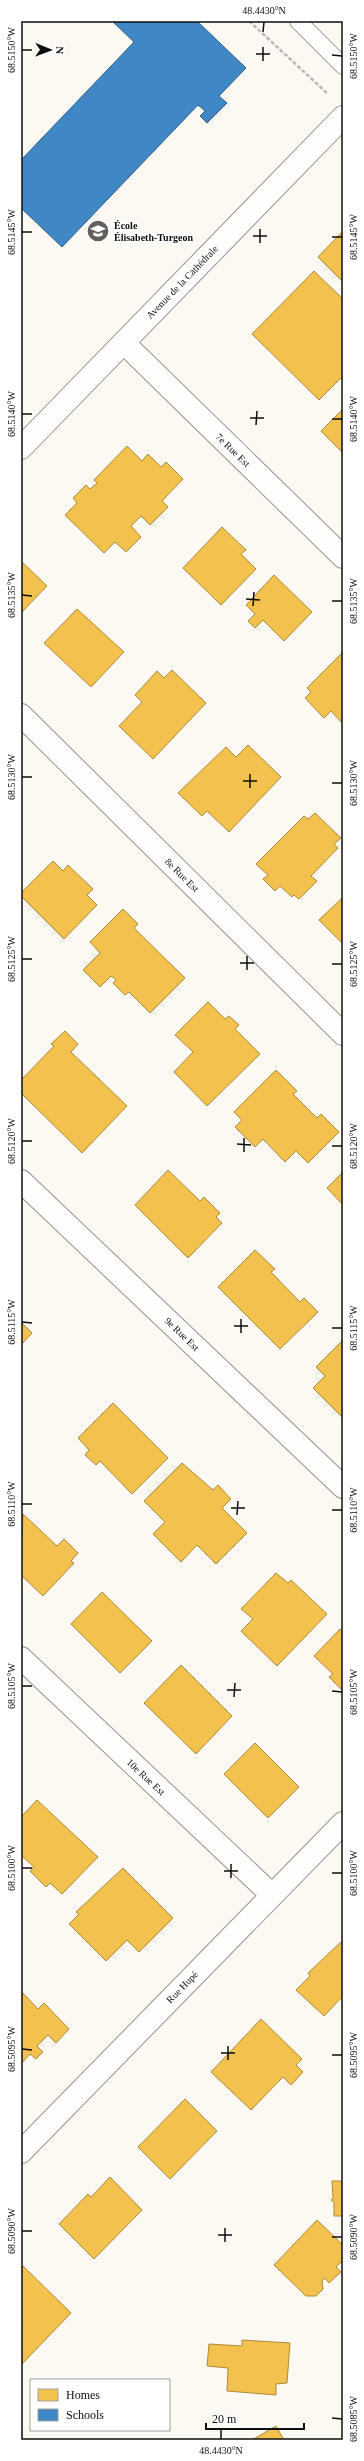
<svg xmlns="http://www.w3.org/2000/svg" width="364" height="2461" font-family="'Times New Roman',serif">
<style>
.homes{fill:#f2c14e;stroke:#ae8b3b}
.schools{fill:#3f88c5;stroke:#30638e}
.lines{fill:none;stroke-linecap:round;stroke-linejoin:round}
.service-casing{stroke:#959491;stroke-width:18}
.minor-casing{stroke:#959491;stroke-width:24}
.tertiary-casing{stroke:#959491;stroke-width:24}
.path{stroke:#b8b8b6;stroke-width:2.5;stroke-dasharray:4 2;stroke-linecap:butt}
.service{stroke:#fffefd;stroke-width:16}
.minor{stroke:#fffefd;stroke-width:22}
.tertiary{stroke:#fffefd;stroke-width:22}
.ticks{fill:none;stroke:#0e0e0e;stroke-width:1.5}
.labels{text-anchor:middle;dominant-baseline:central;stroke-width:4;stroke-linejoin:round;paint-order:stroke}
.poi-label{font-size:10px;font-weight:bold;fill:#0e0e0e;stroke:#fff;text-anchor:start}
.street-label{font-size:10px;fill:#0e0e0e;stroke:#fff}
.neatline{fill:none;stroke:#0e0e0e;stroke-width:1.5}
.ticks-label{font-size:10px;text-anchor:middle;fill:#0e0e0e}
</style>
<rect width="100%" height="100%" fill="#fcf9f2"/>
<path class="homes" d="M343 231V282L318 257Z
M314 271 343 299V376L319 400 252 334Z
M343 409V453L321 431Z
M127 446 142 461 148 454 161 467 166 462 183 479 162 501 168 507 150 525 141 516 131 526 141 537 126 552 115 542 104 553 65 515 77 503 73 498 86 485 90 489 97 483 94 480Z
M222 527 246 550 241 554 256 569 221 605 183 568Z
M21 561 47 586 21 613Z
M274 575 312 612 284 641 263 620 255 628 248 621 255 614 246 605Z
M77 609 124 652 91 687 44 643Z
M343 652V724L331 711 324 718 305 698 311 692 307 688Z
M172 670 206 703 153 759 119 726 142 702 135 695 157 671 164 678Z
M248 745 281 777 229 832 207 811 202 816 178 793 226 747 236 757Z
M315 813 341 838 334 844 338 848 311 876 317 881 299 899 294 895 292 897 280 886 275 891 263 879 268 875 256 864 304 816 308 819Z
M53 861 63 871 68 865 93 889 87 895 97 905 64 939 21 896V893Z
M343 897V944L319 920Z
M123 909 138 924 134 928 185 978 150 1013 129 992 125 995 113 983 116 980 111 976 100 987 83 970 100 953 90 942Z
M208 1002 225 1019 229 1016 239 1025 235 1029 260 1054 207 1106 174 1072 193 1052 175 1035Z
M65 1031 78 1044 71 1052 127 1106 82 1153 21 1093V1080L54 1046 51 1044Z
M276 1070 297 1091 293 1094 317 1118 321 1114 339 1132 308 1163 296 1151 285 1162 263 1139 255 1147 235 1127 242 1120 234 1112Z
M168 1170 200 1201 204 1197 220 1213 216 1217 222 1223 188 1258 135 1205Z
M343 1172V1205L327 1188Z
M255 1250 275 1269 271 1272 300 1302 304 1298 318 1312 280 1349 218 1287Z
M21 1322 32 1333 21 1345Z
M343 1340V1418L313 1388 325 1376 316 1367Z
M113 1403 168 1458 132 1494 100 1461 96 1465 85 1455 89 1450 78 1438Z
M182 1463 213 1490 218 1485 231 1499 222 1508 247 1533 216 1564 197 1545 181 1562 153 1534 165 1522 144 1501Z
M23 1514 57 1546 64 1539 78 1553 71 1561 74 1563 43 1596 21 1575Z
M276 1573 288 1583 291 1580 327 1614 277 1666 241 1631 253 1619 241 1609Z
M102 1592 152 1641 120 1673 71 1624Z
M340 1629 343 1632V1691L329 1677 333 1674 314 1656Z
M181 1665 232 1716 196 1754 144 1703Z
M255 1743 299 1787 268 1818 224 1774Z
M37 1800 98 1857 62 1894 50 1883 46 1887 30 1871 34 1867 21 1855V1817Z
M123 1868 173 1918 139 1952 127 1940 106 1961 69 1924 79 1914 76 1912Z
M343 1940V1996L324 2016 296 1990 310 1976 308 1973Z
M21 1991 38 2009 44 2003 69 2029 56 2043 48 2035 37 2046 43 2052 36 2059 30 2054 21 2064Z
M261 2019 302 2059 296 2065 303 2072 291 2085 283 2077 251 2110 211 2072Z
M185 2099 217 2131 170 2179 138 2147Z
M110 2177 142 2210 94 2259 59 2224 88 2194 91 2197Z
M332 2181H343V2216H334V2202L331 2200 333 2198Z
M317 2220 343 2245V2260L336 2267 341 2272 329 2283 325 2278 322 2281 323 2289 316 2296H306L274 2265Z
M23 2266 71 2313 22 2364 21 2268Z
M242 2340 290 2343 287 2383 276 2384V2395L227 2391 228 2368 207 2366 209 2344 242 2346Z
M276 2426 284 2440H252Z"/>
<path class="schools" d="M112 21H197L246 68 219 96 227 103 207 123 200 116 205 111 198 105 62 247 21 208V160L134 42Z"/>
<g class="lines">
<g class="service-casing">
<path id="service" d="M298 21 343 66"/>
</g>
<g class="minor-casing">
<path id="minor" d="M124 343 343 557
M21 715 343 1034
M21 1181 343 1487
M21 1658 272 1895
M21 2152 343 1823"/>
</g>
<g class="tertiary-casing">
<path id="tertiary" d="M21 448 343 117"/>
</g>
<path class="path" d="M249 21 328 94"/>
<use href="#service" class="service"/>
<use href="#minor" class="minor"/>
<use href="#tertiary" class="tertiary"/>
</g>
<path class="ticks" d="M263 32 264 22M22 50H32M256 54H270M332 55 342 56M263 61V47M22 232H32M253 236H267M332 237H342M260 243V229M22 414H32M250 418H264M332 419H342M256 425 257 411M22 595 32 596M246 599 260 600M332 601H342M253 606 254 592M22 777H32M243 781H257M332 783H342M250 788V774M22 959H32M240 963H254M332 964H342M247 970V956M22 1141H32M237 1144 251 1145M332 1146H342M244 1152V1138M22 1322 32 1323M234 1326H248M332 1328H342M241 1333V1319M22 1504H32M231 1508H245M332 1510H342M237 1515 238 1501M22 1686H32M227 1690H241M332 1691 342 1692M234 1697 235 1683M22 1868H32M224 1871H238M332 1873H342M231 1878V1864M22 2049 32 2050M221 2053H235M332 2055H342M228 2060V2046M22 2231H32M218 2235H232M332 2237H342M225 2242V2228M332 2418 342 2419M221 2439V2429"/>
<defs>
<g id="school-disc" transform="scale(1.15)"><circle r="9.5" fill="#61605e" stroke="#fff"/><path d="M0-5L7-2L0 1L-7-2ZM-4 1L0 2.5L4 1V4Q0 6-4 4Z" fill="#fff"/></g>
</defs>
<g fill-rule="evenodd">
<use href="#school-disc" x="98" y="231"/>
</g>
<g class="labels">
<g class="poi-label">
<text x="114" y="225">École<tspan x="114" dy="12">Élisabeth-Turgeon</tspan></text>
</g>
<g class="street-label">
<text transform="translate(182 282) rotate(-46)">Avenue de la Cathédrale</text>
<text transform="translate(233 450) rotate(44)">7e Rue Est</text>
<text transform="translate(182 875) rotate(45)">8e Rue Est</text>
<text transform="translate(182 1334) rotate(44)">9e Rue Est</text>
<text transform="translate(146 1777) rotate(43)">10e Rue Est</text>
<text transform="translate(182 1987) rotate(-46)">Rue Hupé</text>
</g>
</g>
<rect width="364" height="2461" fill="none" stroke="#ffffff" stroke-width="44"/>
<rect x="30" y="2379" width="140" height="52" fill="#ffffff" stroke="#9f9f9f"/>
<rect x="38" y="2389" width="20" height="12" fill="#f2c14e" stroke="#9f9f9f"/>
<text x="66" y="2399" font-size="12" fill="#0e0e0e">Homes</text>
<rect x="38" y="2409" width="20" height="12" fill="#3f88c5" stroke="#9f9f9f"/>
<text x="66" y="2419" font-size="12" fill="#0e0e0e">Schools</text>
<g transform="translate(50 50) rotate(91)" stroke="#ffffff" stroke-width="3" paint-order="stroke">
<path d="M0-3L7 15L0 10L-7 15Z" fill="#0e0e0e"/>
<text y="-6" font-size="11" font-weight="bold" text-anchor="middle" fill="#0e0e0e">N</text>
</g>
<path d="M206 2423v6h98v-6" fill="none" stroke="#0e0e0e" stroke-width="2"/>
<text x="212" y="2423" font-size="12" fill="#0e0e0e" stroke="#ffffff" stroke-width="3" paint-order="stroke">20 m</text>
<rect x="22" y="22" width="320" height="2417" class="neatline"/>
<g class="ticks-label">
<text x="264" y="14">48.4430°N</text>
<text transform="translate(11 50) rotate(-90)" y="4">68.5150°W</text>
<text transform="translate(353 56) rotate(-90)" y="4">68.5150°W</text>
<text transform="translate(11 232) rotate(-90)" y="4">68.5145°W</text>
<text transform="translate(353 237) rotate(-90)" y="4">68.5145°W</text>
<text transform="translate(11 414) rotate(-90)" y="4">68.5140°W</text>
<text transform="translate(353 419) rotate(-90)" y="4">68.5140°W</text>
<text transform="translate(11 595) rotate(-90)" y="4">68.5135°W</text>
<text transform="translate(353 601) rotate(-90)" y="4">68.5135°W</text>
<text transform="translate(11 777) rotate(-90)" y="4">68.5130°W</text>
<text transform="translate(353 783) rotate(-90)" y="4">68.5130°W</text>
<text transform="translate(11 959) rotate(-90)" y="4">68.5125°W</text>
<text transform="translate(353 964) rotate(-90)" y="4">68.5125°W</text>
<text transform="translate(11 1141) rotate(-90)" y="4">68.5120°W</text>
<text transform="translate(353 1146) rotate(-90)" y="4">68.5120°W</text>
<text transform="translate(11 1322) rotate(-90)" y="4">68.5115°W</text>
<text transform="translate(353 1328) rotate(-90)" y="4">68.5115°W</text>
<text transform="translate(11 1504) rotate(-90)" y="4">68.5110°W</text>
<text transform="translate(353 1510) rotate(-90)" y="4">68.5110°W</text>
<text transform="translate(11 1686) rotate(-90)" y="4">68.5105°W</text>
<text transform="translate(353 1692) rotate(-90)" y="4">68.5105°W</text>
<text transform="translate(11 1868) rotate(-90)" y="4">68.5100°W</text>
<text transform="translate(353 1873) rotate(-90)" y="4">68.5100°W</text>
<text transform="translate(11 2049) rotate(-90)" y="4">68.5095°W</text>
<text transform="translate(353 2055) rotate(-90)" y="4">68.5095°W</text>
<text transform="translate(11 2231) rotate(-90)" y="4">68.5090°W</text>
<text transform="translate(353 2237) rotate(-90)" y="4">68.5090°W</text>
<text transform="translate(353 2419) rotate(-90)" y="4">68.5085°W</text>
<text x="221" y="2454">48.4430°N</text>
</g>
</svg>
